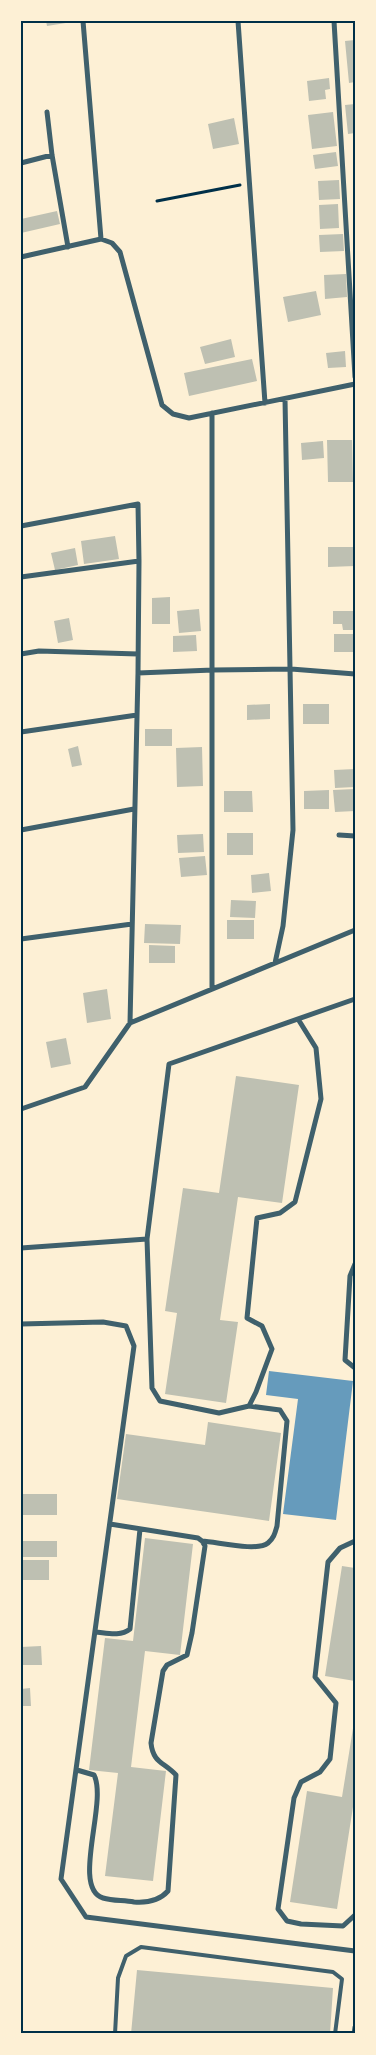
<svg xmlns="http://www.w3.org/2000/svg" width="376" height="2055" font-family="Manrope,sans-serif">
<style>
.water{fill:#669bbc}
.building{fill:#bec0b2}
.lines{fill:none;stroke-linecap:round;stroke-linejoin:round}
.path{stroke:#003049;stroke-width:3}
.service{stroke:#3f606c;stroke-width:4}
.minor{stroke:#3f606c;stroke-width:5}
.neatline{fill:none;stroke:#003049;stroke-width:2}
</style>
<rect width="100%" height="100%" fill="#fdf0d5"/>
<path class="water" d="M269 1371 353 1381 336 1520 283 1514 298 1399 266 1395Z"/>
<path class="building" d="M46 21H72V22L47 26Z
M355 40V82L349 83 345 41Z
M329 78 330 89 325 90 326 99 309 101 307 81Z
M355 104V133L348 134 345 105Z
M333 112 337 146 312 149 308 115Z
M234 118 239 144 213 149 208 124Z
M336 152 338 166 315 169 313 155Z
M339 180 340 199 319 200 318 181Z
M338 204 339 228 320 229 319 205Z
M57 211 60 224 21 233V219Z
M343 234 344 251 320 252 319 235Z
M346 274 347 297 325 299 324 275Z
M316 291 321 315 288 322 283 297Z
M231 339 235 357 205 364 200 347Z
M345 351 346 367 328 368 326 353Z
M252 359 257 381 189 396 184 373Z
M327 440H352L353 482H328Z
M323 441 324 458 302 460 301 443Z
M115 536 119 559 84 564 81 541Z
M328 547H355V566L328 567Z
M75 548 78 565 55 570 51 553Z
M170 597V624H152V598Z
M199 609 201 631 179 633 177 611Z
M333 611H355V630H343L342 624H333Z
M69 618 73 640 58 643 54 621Z
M334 634H355V652H334Z
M196 635 197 651 173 652V636Z
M270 704V719L247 720V705Z
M303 704H329V724H303Z
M145 729H172V746H145Z
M78 746 82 765 72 767 68 749Z
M202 747 203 786 177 787 176 748Z
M355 769V787L335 788 334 770Z
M355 789V811L335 812 333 790Z
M329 790V809H304V791Z
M224 791H252L253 812H224Z
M227 833H253V855H227Z
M203 834 204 852 178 853 177 835Z
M205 856 207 875 181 877 179 858Z
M269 873 271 891 252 893 251 875Z
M231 900 256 901 255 918 230 917Z
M227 920H254V939H227Z
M145 924 181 925 180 944 144 943Z
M149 945 175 946V963H149Z
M107 989 111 1019 87 1023 83 993Z
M66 1038 71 1064 51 1068 46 1042Z
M236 1076 299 1085 282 1203 238 1197 220 1320 238 1322 226 1403 165 1394 177 1313 165 1311 183 1188 219 1193Z
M208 1422 281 1433 269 1521 117 1499 126 1434 205 1445Z
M21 1494H57V1515H21Z
M145 1538 193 1544 180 1655 145 1651 131 1767 166 1771 153 1881 105 1876 118 1773 89 1770 105 1638 133 1641Z
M21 1541H57V1557H21Z
M21 1560H49V1580H21Z
M342 1566 355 1568V1681L325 1676Z
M41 1646 42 1665H21V1647Z
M30 1688 31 1706H21V1689Z
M354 1722 355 1807H353L337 1909 290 1902 307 1791 342 1797Z
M137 1970 333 1988 330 2034H131Z"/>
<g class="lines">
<path class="path" d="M157 201 240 185"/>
<path class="service" d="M115 2034 118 1978 126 1956 141 1947 333 1972 342 1979 335 2034"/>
<path class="minor" d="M83 21 101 239
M238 21 265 403
M334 21 355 377
M47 112 52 155 68 247
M21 163 52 155
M21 257 101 239 112 243 120 252 162 405 173 414 189 418 355 384
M212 413V989
M21 526 138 504 139 561 138 673
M21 577 139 561
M21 654 39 651 138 654
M21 732 137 715
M21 830 134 809
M339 835 355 836
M21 939 132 924
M275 963 283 926 293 830 285 399
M298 1019 316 1048 321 1099 295 1202 280 1213 257 1218 247 1318 262 1326 272 1349 256 1392 249 1406 219 1413 160 1401 152 1388 147 1239 169 1064 355 999
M130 1023 138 673 213 670 291 669 355 674
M21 1109 85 1087 130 1023 355 930
M21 1248 147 1239
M355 1264 350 1276 345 1360 355 1368
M21 1324 103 1322 126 1326 134 1346 61 1879 86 1917 355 1951
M202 1541C218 1542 257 1552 268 1543 274 1538 275 1533 277 1526L287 1421 280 1410 249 1406
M355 1541 340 1548 328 1562 315 1677 336 1703 330 1759 320 1772 301 1782 294 1798 278 1909 287 1921 301 1924 343 1926 355 1915
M95 1632C107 1633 120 1637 130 1629L140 1529
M77 1770 94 1775C108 1802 71 1888 103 1898 113 1901 124 1900 134 1902 147 1903 159 1901 168 1891L176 1775C164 1762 153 1763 151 1743L163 1671 167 1665 187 1655 192 1633 205 1546 202 1541 198 1538 110 1524
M354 2034 355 2027"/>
</g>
<rect width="376" height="2055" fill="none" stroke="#fdf0d5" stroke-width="45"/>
<rect x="22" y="22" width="332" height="2010" class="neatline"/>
</svg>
